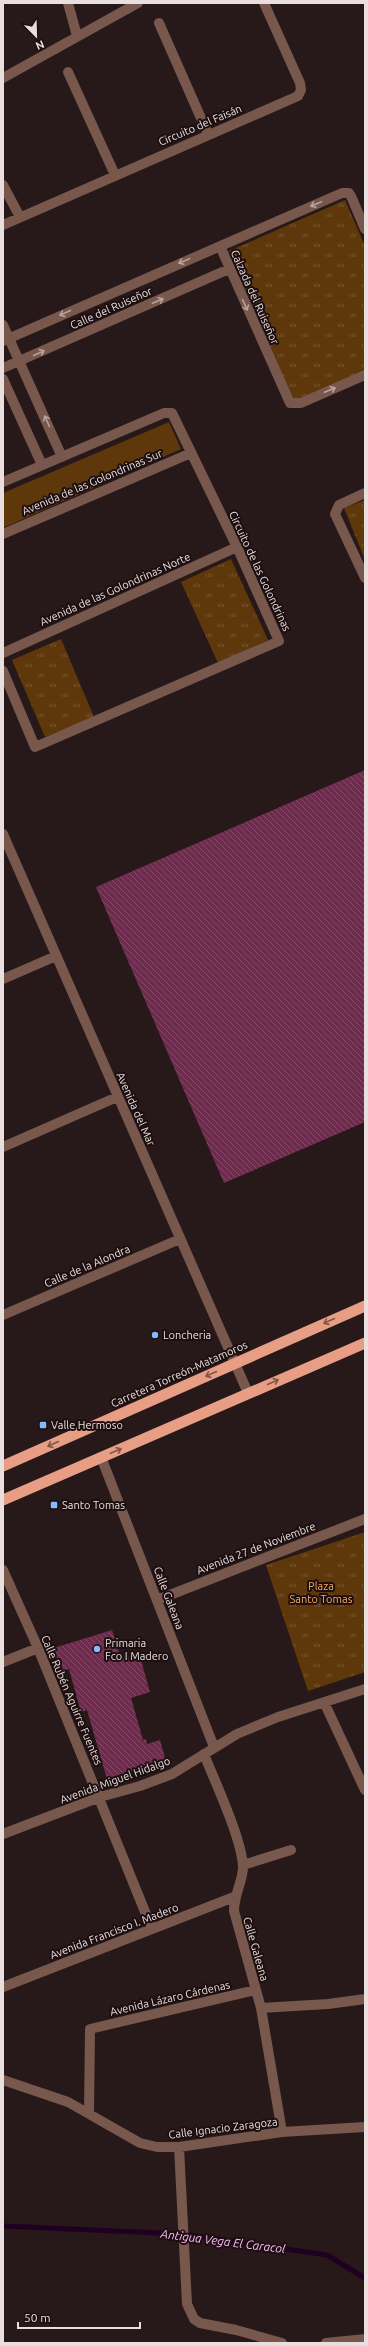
<svg xmlns="http://www.w3.org/2000/svg" width="368" height="2346" font-family="Ubuntu,sans-serif">
<style>
.green{fill:#5e380b}
.park{fill:url(#park-tufts)}
.lines{fill:none;stroke-linecap:round;stroke-linejoin:round}
.stream{stroke:#1f0021;stroke-width:5}
.building{fill:url(#building-back-hatch)}
.minor{stroke:#78574c;stroke-width:10}
.trunk{stroke:#e79e84;stroke-width:11}
.oneway{stroke:#b7a29d}
.oneway2{stroke:#82564a}
.poi-dot{fill:#86bbfb;stroke:#1d0f10;stroke-width:1.5}
.labels{text-anchor:middle;dominant-baseline:central;stroke-width:4;stroke-linejoin:round;paint-order:stroke}
.street-label{font-size:11px;fill:#eadfdf;stroke:#1d0f10}
.poi-label{font-size:11px;fill:#eadfdf;stroke:#1d0f10;text-anchor:start}
.park-label{font-size:11px;fill:#fbac5c;stroke:#1d0f10}
.water-label{font-size:12px;font-style:italic;fill:#fcbdfb;stroke:#1d0f10}
</style>
<defs>
<pattern id="park-tufts" width="24" height="20" patternUnits="userSpaceOnUse"><rect width="24" height="20" fill="#5e380b"/><path d="M3 7l-1-3M5 7V3M7 7l1-3M15 17l-1-3M17 17v-4M19 17l1-3" fill="none" stroke="#75542e"/></pattern>
<pattern id="building-back-hatch" width="6" height="6" patternUnits="userSpaceOnUse"><rect width="6" height="6" fill="#6e2b4d"/><path d="M-1 5l2 2M0 0l6 6M5-1l2 2" fill="none" stroke="#834966"/></pattern>
</defs>
<rect width="100%" height="100%" fill="#271819"/>
<path class="green" d="M169 422 181 449 3 528V493Z"/>
<path class="park" d="M345 200 365 246V371L294 402 229 251Z
M365 500V560L344 508Z
M231 559 268 640 218 663 181 582Z
M61 639 94 717 45 737 12 660Z
M365 1532V1672L308 1691 266 1565Z"/>
<g class="lines">
<path class="stream" d="M3 2226 183 2234 327 2255 365 2278"/>
</g>
<path class="building" d="M365 770V1122L224 1183 96 887Z
M112 1630 121 1658 139 1653 150 1692 131 1698 143 1740 146 1739 147 1744 160 1740 166 1761 107 1779 87 1710 81 1712 69 1669 61 1672 54 1648Z"/>
<g class="lines">
<path class="minor" d="M68 3 77 36
M159 23 208 134
M68 72 115 175
M3 78 138 3
M3 185 20 217
M3 225 298 96 301 90 300 83 264 3
M220 246 290 403H301L365 375
M3 325 62 457
M3 341 342 193H349L351 196 365 229
M3 368 229 269
M3 379 42 465
M3 482 164 413H172L237 547 279 641 35 747 3 671
M365 493 339 505 335 514 365 578
M3 534 191 453
M3 653 237 547
M3 834 248 1393
M3 979 56 956
M3 1147 117 1097
M3 1315 180 1239
M101 1457 214 1747
M3 1570 38 1648 152 1929
M157 1600 365 1519
M3 1662 38 1648
M324 1702 365 1790
M204 1754C215 1782 242 1839 243 1867 243 1881 234 1894 234 1911L261 2008 282 2132
M3 1834 100 1797 140 1786 172 1774 237 1734 278 1717 365 1689
M243 1865 291 1850
M3 1987 234 1897
M261 2008 328 2004 365 1999
M3 2080 68 2102 140 2143 157 2147H179L282 2132 365 2127
M89 2114 90 2029 255 1990
M179 2147 187 2304 194 2319 200 2323 236 2330 282 2343
M326 2343 365 2339"/>
<path class="trunk" d="M3 1466 365 1306
M3 1500 365 1343"/>
</g>
<defs><path id="oneway-shaft" d="M-6 0H5M1.5-3L5.5 0L1.5 3" fill="none" stroke-width="1.6" stroke-linecap="round" stroke-linejoin="round"/></defs>
<g class="oneway">
<use href="#oneway-shaft" transform="translate(316 204) rotate(157)"/>
<use href="#oneway-shaft" transform="translate(184 261) rotate(157)"/>
<use href="#oneway-shaft" transform="translate(158 301) rotate(-23)"/>
<use href="#oneway-shaft" transform="translate(245 305) rotate(66)"/>
<use href="#oneway-shaft" transform="translate(65 313) rotate(156)"/>
<use href="#oneway-shaft" transform="translate(39 353) rotate(-24)"/>
<use href="#oneway-shaft" transform="translate(330 390) rotate(-23)"/>
<use href="#oneway-shaft" transform="translate(47 421) rotate(-114)"/>
</g>
<g class="oneway2">
<use href="#oneway-shaft" transform="translate(329 1321) rotate(156)"/>
<use href="#oneway-shaft" transform="translate(211 1374) rotate(156)"/>
<use href="#oneway-shaft" transform="translate(273 1382) rotate(-24)"/>
<use href="#oneway-shaft" transform="translate(53 1444) rotate(156)"/>
<use href="#oneway-shaft" transform="translate(116 1451) rotate(-23)"/>
</g>
<g class="poi-dot">
<circle cx="155" cy="1335" r="4"/>
<rect x="39" y="1421" width="8" height="8" rx="2"/>
<rect x="50" y="1501" width="8" height="8" rx="2"/>
<circle cx="97" cy="1649" r="4"/>
</g>
<g class="labels">
<g class="street-label">
<text transform="translate(200 125) rotate(-23)">Circuito del Faisán</text>
<text transform="translate(255 297) rotate(66)">Calzada del Ruiseñor</text>
<text transform="translate(111 308) rotate(-24)">Calle del Ruiseñor</text>
<text transform="translate(92 482) rotate(-23)">Avenida de las Golondrinas Sur</text>
<text transform="translate(260 571) rotate(65)">Circuito de las Golondrinas</text>
<text transform="translate(115 589) rotate(-24)">Avenida de las Golondrinas Norte</text>
<text transform="translate(136 1109) rotate(66)">Avenida del Mar</text>
<text transform="translate(87 1266) rotate(-23)">Calle de la Alondra</text>
<text transform="translate(179 1374) rotate(-24)">Carretera Torreón-Matamoros</text>
<text transform="translate(256 1548) rotate(-21)">Avenida 27 de Noviembre</text>
<text transform="translate(169 1598) rotate(69)">Calle Galeana</text>
<text transform="translate(72 1700) rotate(67)">Calle Rubén Aguirre Fuentes</text>
<text transform="translate(115 1780) rotate(-20)">Avenida Miguel Hidalgo</text>
<text transform="translate(114 1931) rotate(-21)">Avenida Francisco I. Madero</text>
<text transform="translate(256 1949) rotate(74)">Calle Galeana</text>
<text transform="translate(170 1998) rotate(-13)">Avenida Lázaro Cárdenas</text>
<text transform="translate(223 2128) rotate(-7)">Calle Ignacio Zaragoza</text>
</g>
<g class="poi-label">
<text x="163" y="1335">Loncheria</text>
<text x="51" y="1425">Valle Hermoso</text>
<text x="62" y="1505">Santo Tomas</text>
<text x="105" y="1643">Primaria<tspan x="105" dy="13">Fco I Madero</tspan></text>
</g>
<g class="park-label">
<text x="321" y="1586">Plaza<tspan x="321" dy="13">Santo Tomas</tspan></text>
</g>
<g class="water-label">
<text transform="translate(223 2241) rotate(7)">Antigua Vega El Caracol</text>
</g>
</g>
<rect width="368" height="2346" fill="none" stroke="#eadfdf" stroke-width="8"/>
<g transform="translate(36 36) rotate(157)" stroke="#1d0f10" stroke-width="3" paint-order="stroke">
<path d="M0-3L7 15L0 10L-7 15Z" fill="#eadfdf"/>
<text y="-6" font-size="11" font-weight="bold" text-anchor="middle" fill="#eadfdf">N</text>
</g>
<path d="M18 2322v6h122v-6" fill="none" stroke="#eadfdf" stroke-width="2"/>
<text x="24" y="2322" font-size="12" fill="#eadfdf" stroke="#1d0f10" stroke-width="3" paint-order="stroke">50 m</text>
</svg>
